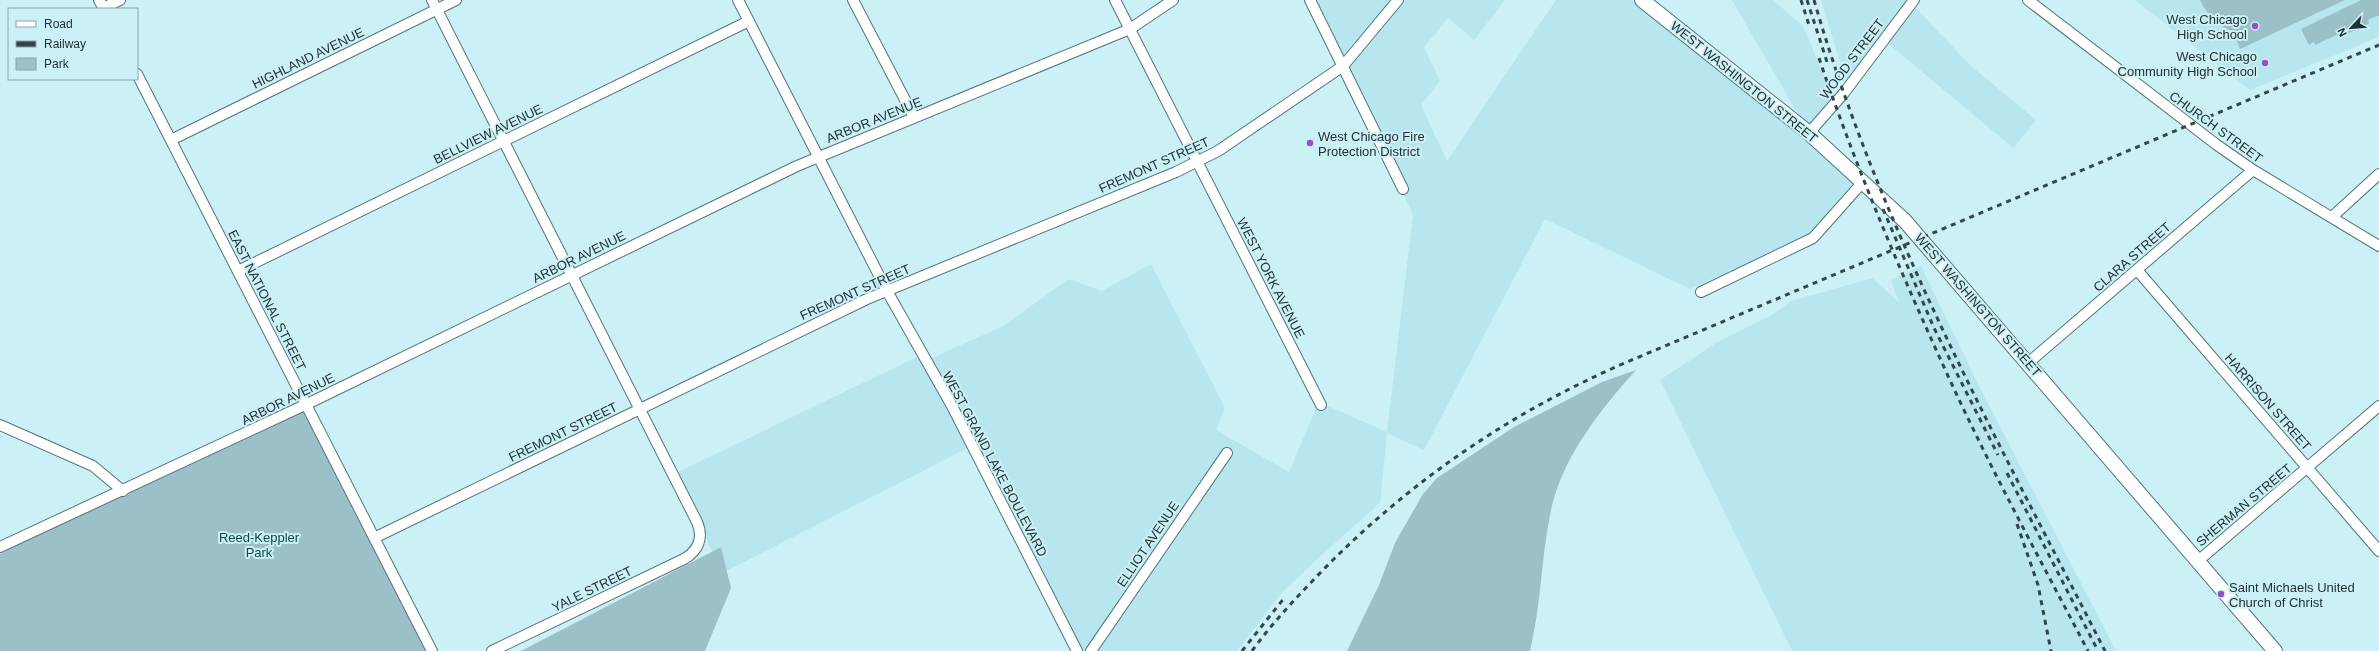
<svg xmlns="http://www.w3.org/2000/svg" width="2379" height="651" font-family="Helvetica,sans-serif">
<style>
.built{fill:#b7e6ef}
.green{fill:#9bc0c7}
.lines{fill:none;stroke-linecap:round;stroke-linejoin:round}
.street-casing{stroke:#52747b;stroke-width:12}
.secondary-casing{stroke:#52747b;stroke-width:16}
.street{stroke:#fff;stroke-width:10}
.secondary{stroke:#fff;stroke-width:14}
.rail{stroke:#344649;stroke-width:3;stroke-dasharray:5 5;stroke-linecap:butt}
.poi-dot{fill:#9a4ec0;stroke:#cbf1f7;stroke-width:1.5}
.labels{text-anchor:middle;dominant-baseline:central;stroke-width:4;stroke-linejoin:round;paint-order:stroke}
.poi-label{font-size:13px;fill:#223134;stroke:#cbf1f7;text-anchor:end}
.street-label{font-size:13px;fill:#223134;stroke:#cbf1f7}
.park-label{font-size:13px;fill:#0f474f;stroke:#cbf1f7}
</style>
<rect width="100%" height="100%" fill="#cbf1f7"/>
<path class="built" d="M1313 0H1394L1343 62Z
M1401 0H1505L1474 40 1448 18 1424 47 1440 81 1421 105 1447 161 1556 0H1633L1855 180 1811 234 1690 289 1545 219 1424 450 1387 433 1380 503 1316 560 1280 595 1237 651H1081L954 399 930 359 1003 326 1069 279 1102 291 1151 264 1225 408 1216 430 1289 472 1317 406 1323 404 1387 432 1413 215 1346 67Z
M1732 0H1773L1803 26 1836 104 1809 133Z
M1821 0H1909L1846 82Z
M2135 0H2379V37L2250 90Z
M1913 5 1971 66 2036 120 2013 148 1884 40Z
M1921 266 1978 384 2116 651H1792L1660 380 1716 343 1772 315 1791 301 1873 278 1899 303 1891 280Z
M919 356 970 447 722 573 676 473Z"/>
<path class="green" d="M2200 0H2345L2240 49 2235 37 2240 34C2221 29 2208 17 2200 0Z
M2361 0H2379V15L2368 20 2369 24 2347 34 2345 31 2315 45 2314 42 2309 45 2301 29Z
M1636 370C1600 410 1560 460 1550 515 1541 560 1541 606 1530 651H1347L1379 585 1395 543 1423 494 1437 478 1514 427 1602 382Z
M307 404 432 651H0V554Z
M721 547 731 588 705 651H521Z"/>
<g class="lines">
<g class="street-casing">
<path id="street" d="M99 0 104 9
M432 0 697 522C704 538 698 551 684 559L492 651
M738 0 887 291 952 406 1077 651
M853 0 914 117
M1115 0 1321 405
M1310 0 1403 189
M2028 0 2217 145 2253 170 2379 246
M103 8 120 0
M137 74 432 651
M1809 133 1844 93 1914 0
M171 140 456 0
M2332 217 2379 174
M2137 270 2379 551
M238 271 749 21
M1701 292 1813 238 1862 183
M2028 363 2253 170
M0 425 93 466 123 491
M374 538 867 299 1176 172 1218 151 1343 66 1398 0
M0 547 307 404 797 166 1130 29 1173 0
M2198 561 2379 406
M1091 651 1227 453"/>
</g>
<g class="secondary-casing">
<path id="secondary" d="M1642 0 1809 133 1905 221 2275 651"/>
</g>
<use href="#street" class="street"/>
<use href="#secondary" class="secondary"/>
<path class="rail" d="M1801 0 1809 25
M1807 0 1828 65
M1814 0C1880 229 1997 439 2105 651
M1819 58C1857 171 1905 283 1955 391 1996 479 2043 565 2088 651
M1883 209 1934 328 1998 455
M2007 473 2098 651
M2017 524 2038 585 2051 651
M1242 651 1285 597
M1252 651C1273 622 1297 597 1322 571 1410 481 1511 412 1627 362L2379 45"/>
</g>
<g class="poi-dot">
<circle cx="2255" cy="26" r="4"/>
<circle cx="2265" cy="63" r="4"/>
<circle cx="1310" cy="143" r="4"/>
<circle cx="2221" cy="594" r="4"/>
</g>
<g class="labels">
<g class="poi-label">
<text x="2247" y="19">West Chicago<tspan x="2247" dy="15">High School</tspan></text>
<text x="2257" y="56">West Chicago<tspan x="2257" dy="15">Community High School</tspan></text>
<text x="1318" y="136" text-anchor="start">West Chicago Fire<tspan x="1318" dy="15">Protection District</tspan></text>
<text x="2229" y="587" text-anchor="start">Saint Michaels United<tspan x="2229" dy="15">Church of Christ</tspan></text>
</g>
<g class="street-label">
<text transform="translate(308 58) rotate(-26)">HIGHLAND AVENUE</text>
<text transform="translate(1852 59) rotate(-53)">WOOD STREET</text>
<text transform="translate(1744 82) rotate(39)">WEST WASHINGTON STREET</text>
<text transform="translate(874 120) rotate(-22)">ARBOR AVENUE</text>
<text transform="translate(2216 127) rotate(36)">CHURCH STREET</text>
<text transform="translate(488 134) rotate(-26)">BELLVIEW AVENUE</text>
<text transform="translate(1154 165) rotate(-24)">FREMONT STREET</text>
<text transform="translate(579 257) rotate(-26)">ARBOR AVENUE</text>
<text transform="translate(2132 257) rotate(-41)">CLARA STREET</text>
<text transform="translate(1271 278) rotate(63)">WEST YORK AVENUE</text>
<text transform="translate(855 292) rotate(-24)">FREMONT STREET</text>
<text transform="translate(267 300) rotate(63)">EAST NATIONAL STREET</text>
<text transform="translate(1978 305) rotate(49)">WEST WASHINGTON STREET</text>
<text transform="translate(288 399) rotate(-26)">ARBOR AVENUE</text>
<text transform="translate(2268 402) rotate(49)">HARRISON STREET</text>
<text transform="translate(563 432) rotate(-26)">FREMONT STREET</text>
<text transform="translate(995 464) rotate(62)">WEST GRAND LAKE BOULEVARD</text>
<text transform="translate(2244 505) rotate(-40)">SHERMAN STREET</text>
<text transform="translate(1148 544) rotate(-56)">ELLIOT AVENUE</text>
<text transform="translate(592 589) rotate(-26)">YALE STREET</text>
</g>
<g class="park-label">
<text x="259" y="537">Reed-Keppler<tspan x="259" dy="15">Park</tspan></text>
</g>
</g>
<rect x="8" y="8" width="130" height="72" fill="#cbf1f7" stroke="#87a4a9"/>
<rect x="16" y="21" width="20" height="6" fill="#ffffff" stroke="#87a4a9"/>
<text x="44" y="28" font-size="12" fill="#223134">Road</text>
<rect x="16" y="41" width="20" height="6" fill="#344649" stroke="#87a4a9"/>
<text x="44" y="48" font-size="12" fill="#223134">Railway</text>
<rect x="16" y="58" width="20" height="12" fill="#9bc0c7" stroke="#87a4a9"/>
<text x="44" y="68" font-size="12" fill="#223134">Park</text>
<g transform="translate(2351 28) rotate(244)" stroke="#cbf1f7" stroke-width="3" paint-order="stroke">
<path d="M0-3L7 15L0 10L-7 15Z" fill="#223134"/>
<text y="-6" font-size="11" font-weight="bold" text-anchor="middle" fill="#223134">N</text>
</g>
</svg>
